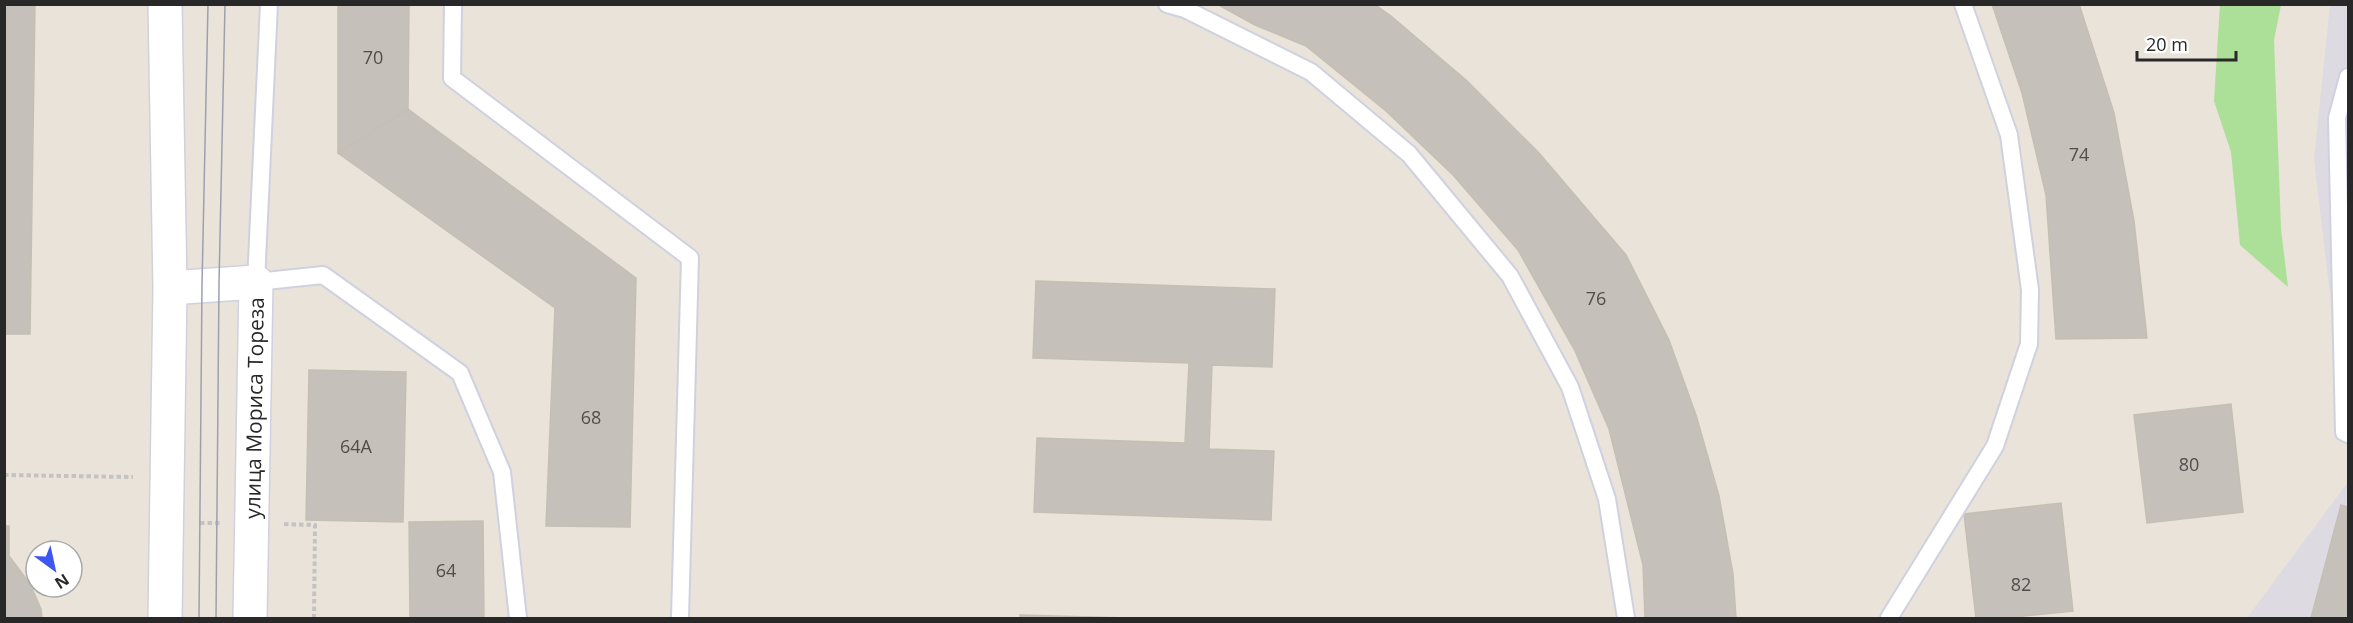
<svg xmlns="http://www.w3.org/2000/svg" width="2353" height="623" font-family="'Open Sans',sans-serif">
<style>
.industrial{fill:#dddae2}
.green{fill:#acdf97}
.building{fill:#c5c0b9;stroke:#c5bfb3;stroke-width:1.5}
.lines{fill:none;stroke-linecap:round;stroke-linejoin:round}
.service-casing{stroke:#cfd1e0;stroke-width:20}
.tertiary-casing{stroke:#cfd1e0;stroke-width:36}
.path{stroke:#c3c3c3;stroke-width:4;stroke-dasharray:4.5 3;stroke-linecap:butt}
.service{stroke:#fff;stroke-width:16}
.tertiary{stroke:#fff;stroke-width:33}
.tram{stroke:#9d9fb1;stroke-width:1.5}
.labels{text-anchor:middle;dominant-baseline:central;stroke-width:6;stroke-linejoin:round;paint-order:stroke}
.number-label{font-size:18px;fill:#4f4e4c}
.street-label{font-size:21px;fill:#282828;stroke:#fff}
</style>
<rect width="100%" height="100%" fill="#eae3d9"/>
<path class="industrial" d="M2330 5H2348V449L2314 159Z
M2348 482V618H2247Z"/>
<path class="green" d="M2220 4 2281 5 2274 40 2281 229 2288 287 2240 245 2231 152 2214 101Z"/>
<path class="building" d="M4 4H35L30 334H4Z
M338 4H409L408 109 338 153Z
M1217 4H1374L1391 16 1466 80 1539 153 1626 255 1669 340 1696 415 1719 496 1733 574 1736 618H1645L1643 565 1609 429 1575 351 1518 250 1453 175 1386 111 1306 46 1255 25Z
M1992 4H2079L2114 113 2134 221 2147 338 2056 339 2046 195 2022 93Z
M408 109 636 278 630 527 546 526 555 308 338 153Z
M1036 281 1275 289 1272 367 1212 365 1209 449 1274 451 1271 520 1034 512 1037 438 1185 443 1189 363 1033 358Z
M309 370 406 372 403 522 306 520Z
M2231 404 2243 512 2147 523 2134 415Z
M2061 503 2073 611 2005 618H1976L1964 514Z
M2341 505 2348 507V618H2311Z
M483 521 484 618H410L409 522Z
M4 526H9V556L30 584 41 609 42 618H4Z
M1020 615 1129 618H1020Z"/>
<g class="lines">
<g class="service-casing">
<path id="service" d="M269 4 256 282 323 275 460 373 502 472 518 618
M453 4 452 78 690 258 680 618
M1167 4 1185 9 1311 72 1409 154 1510 276 1570 387 1607 499 1626 618
M2348 77 2337 118 2344 432 2348 434
M1889 618 1995 446 2029 344 2030 290 2009 135 1963 4"/>
</g>
<g class="tertiary-casing">
<path id="tertiary" d="M170 288 256 282 250 618
M165 618 170 288 165 4"/>
</g>
<path class="path" d="M4 475 133 477
M200 523H220
M284 524 315 525 314 618"/>
<use href="#service" class="service"/>
<use href="#tertiary" class="tertiary"/>
<path class="tram" d="M199 618 202 285 208 4
M216 618 219 284 225 4"/>
</g>
<g class="labels">
<g class="number-label">
<text x="373" y="57">70</text>
<text x="2079" y="154">74</text>
<text x="1596" y="298">76</text>
<text x="591" y="417">68</text>
<text x="356" y="446">64А</text>
<text x="2189" y="464">80</text>
<text x="446" y="570">64</text>
<text x="2021" y="584">82</text>
</g>
<g class="street-label">
<text transform="translate(254 408) rotate(-89)">улица Мориса Тореза</text>
</g>
</g>
<rect width="2353" height="623" fill="none" stroke="#282828" stroke-width="12"/>
<g transform="translate(54 569) rotate(147)"><circle r="28" fill="#ffffff" stroke="#a9a9a9" stroke-width="1.5"/>
<path d="M0-4.5L10 22L0 15L-10 22Z" fill="#3d57f3"/>
<text y="-9" font-size="16" font-weight="bold" text-anchor="middle" fill="#282828">N</text>
</g>
<path d="M2137 51v9h99v-9" fill="none" stroke="#282828" stroke-width="3"/>
<text x="2146" y="51" font-size="18" fill="#282828" stroke="#ffffff" stroke-width="4.5" paint-order="stroke">20 m</text>
</svg>
